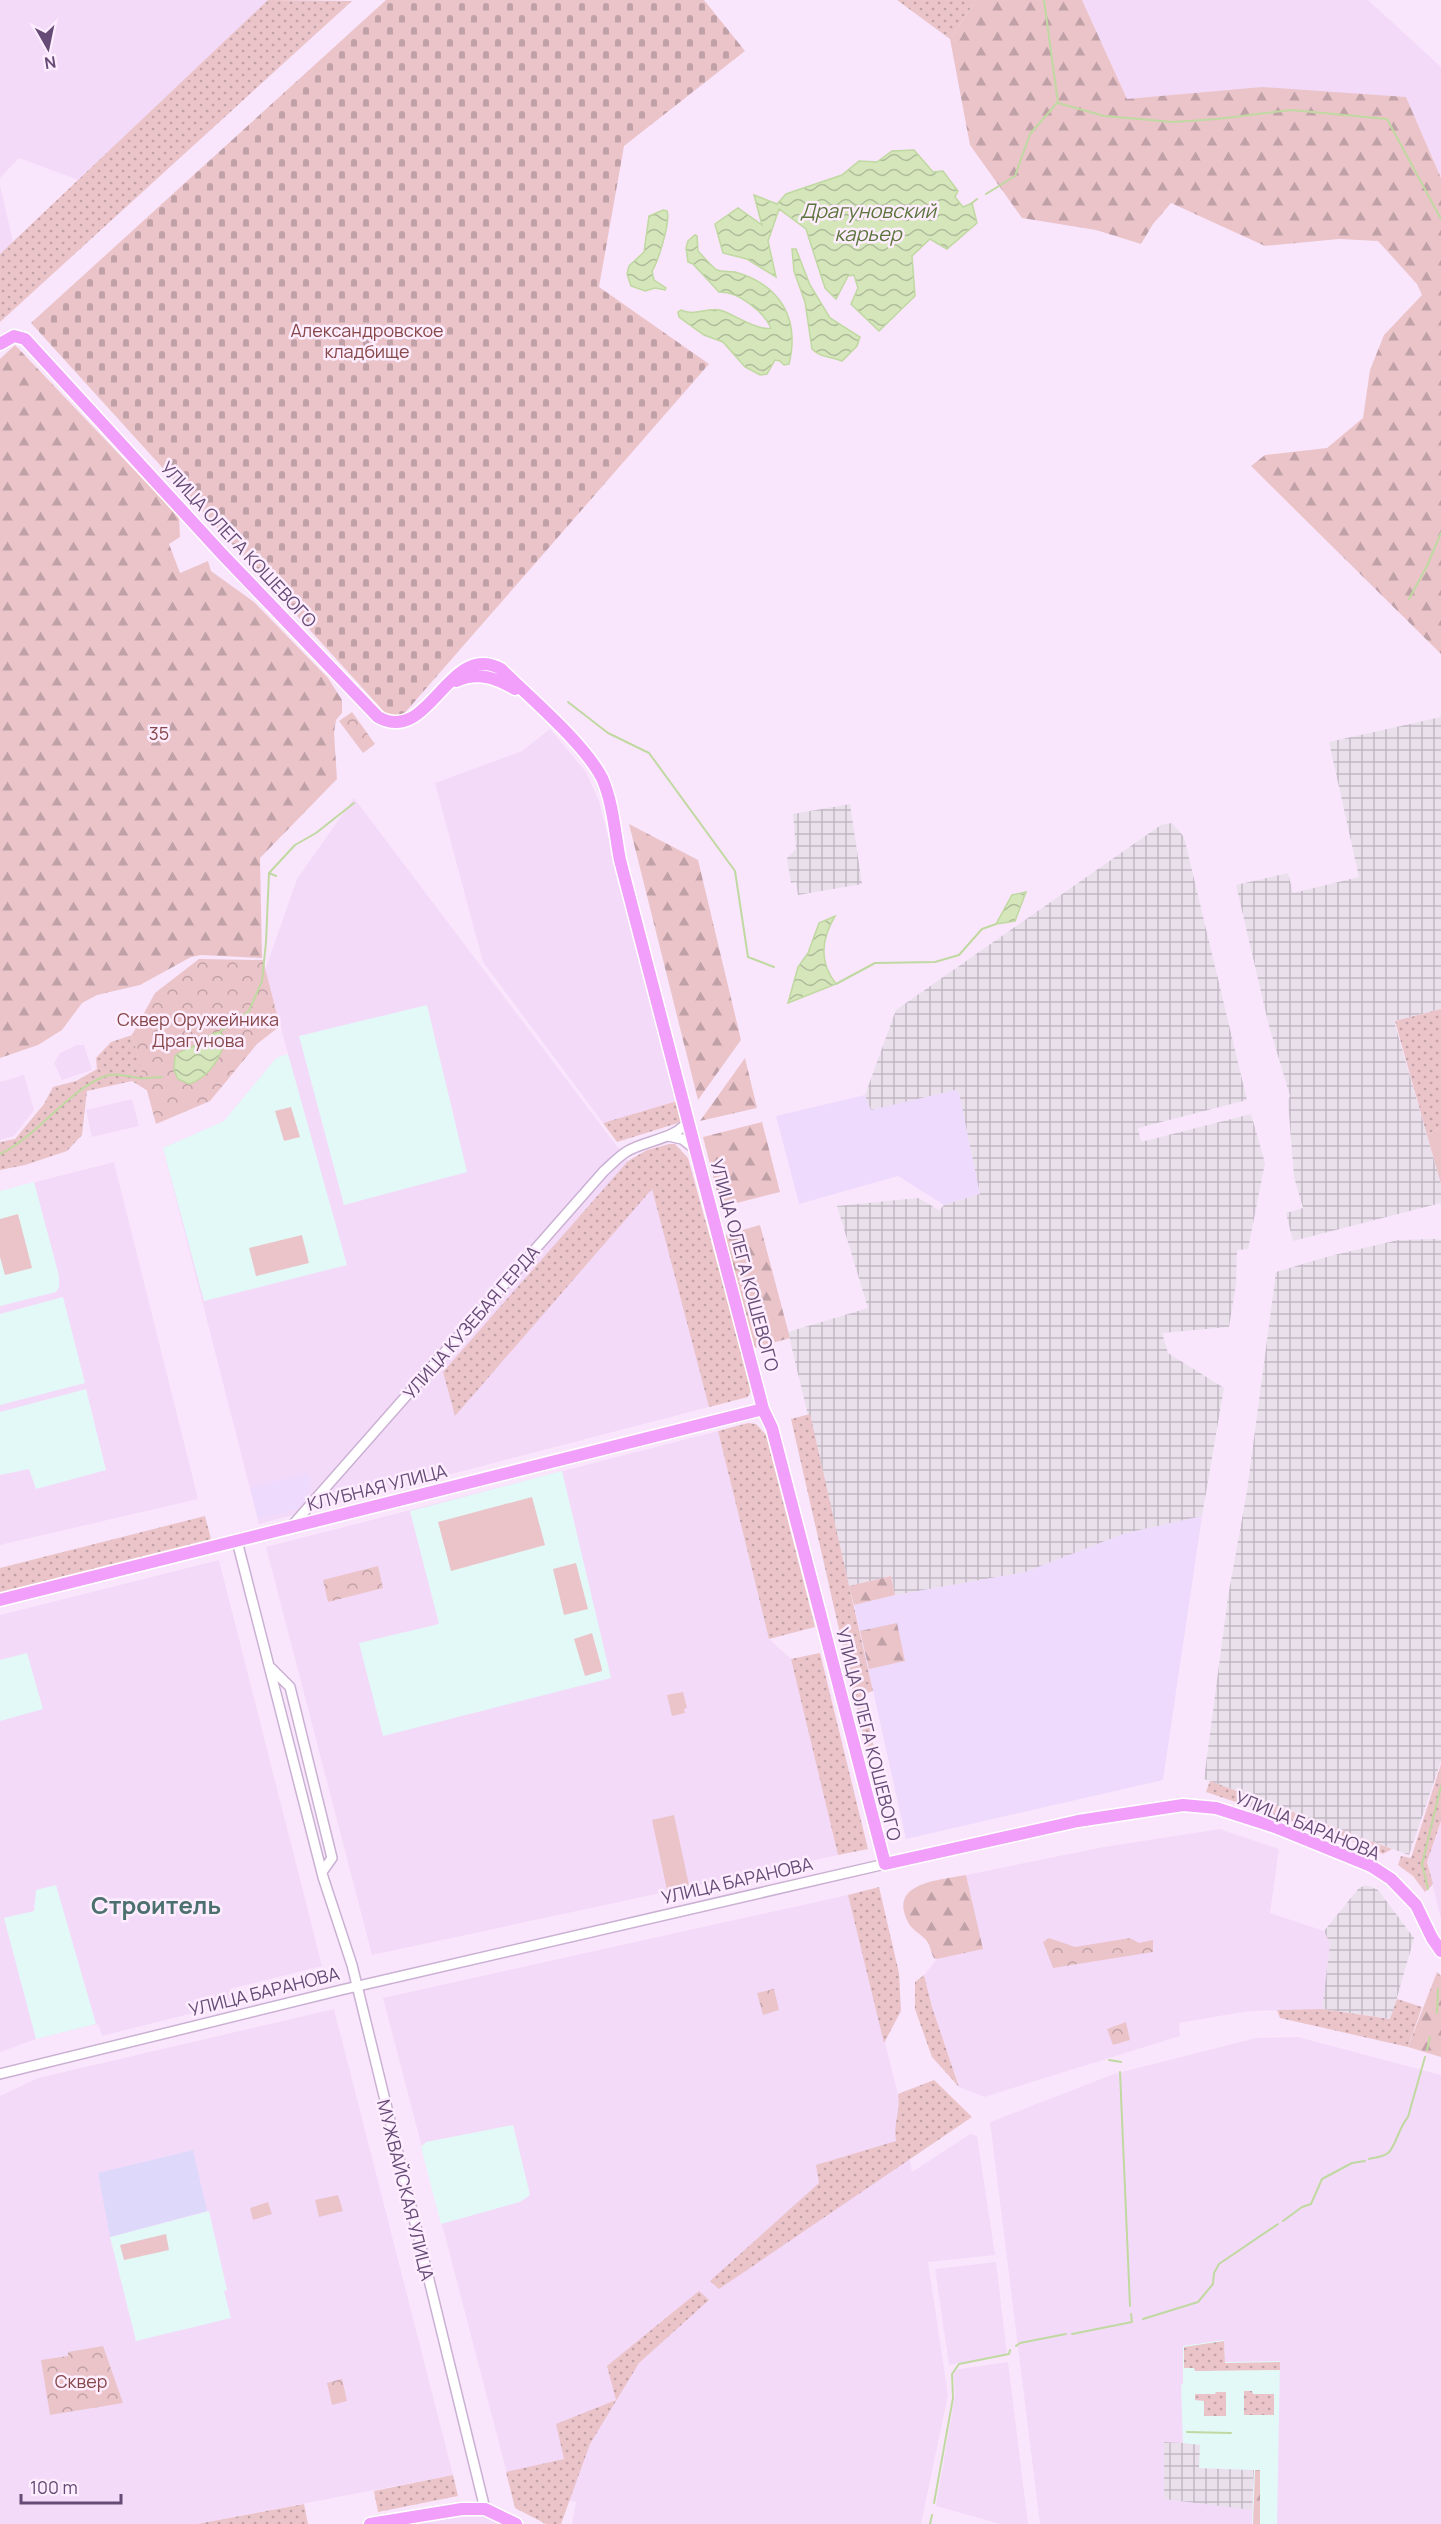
<svg xmlns="http://www.w3.org/2000/svg" width="1441" height="2524" font-family="Manrope,sans-serif">
<style>
.residential{fill:#f4daf9}
.commercial{fill:#eedafc}
.industrial{fill:url(#industrial-grid)}
.education{fill:#e3f9f7}
.medical{fill:#ded9fa}
.grass{fill:url(#grass-dots)}
.forest{fill:url(#forest-firs)}
.cemetery{fill:url(#cemetery-stones)}
.park{fill:url(#park-crowns)}
.pitch{fill:#eac4c9}
.water{fill:url(#water-waves);stroke:#c0d8a1;stroke-width:1.5}
.lines{fill:none;stroke-linecap:round;stroke-linejoin:round}
.stream{stroke:#c0d8a1;stroke-width:2}
.minor-casing{stroke:#cab1d3;stroke-width:12}
.major-casing{stroke:#fff;stroke-width:15}
.minor{stroke:#fff;stroke-width:9}
.major{stroke:#f19ffa;stroke-width:12}
.labels{text-anchor:middle;dominant-baseline:central;stroke-width:5;stroke-linejoin:round;paint-order:stroke}
.park-label{font-size:18px;fill:#874849;stroke:#fdedff}
.street-label{font-size:18px;fill:#664b76;stroke:#fdedff}
.water-label{font-size:20px;font-style:italic;fill:#5b743b;stroke:#fdedff}
.district-label{font-size:24px;font-weight:bold;fill:#4c706e;stroke:#fdedff}
</style>
<defs>
<pattern id="industrial-grid" width="8" height="8" patternUnits="userSpaceOnUse" patternTransform="scale(1.5)"><rect width="8" height="8" fill="#e9e0ec"/><path d="M0 4h8M4 0v8" fill="none" stroke="#c1b8c4"/></pattern>
<pattern id="grass-dots" width="8" height="8" patternUnits="userSpaceOnUse" patternTransform="scale(1.5)"><rect width="8" height="8" fill="#eac4c9"/><path d="M2 2h.1M6 6h.1" fill="none" stroke="#c1a1a8" stroke-width="1.8" stroke-linecap="round"/></pattern>
<pattern id="forest-firs" width="22" height="20" patternUnits="userSpaceOnUse" patternTransform="scale(1.5)"><rect width="22" height="20" fill="#eac4c9"/><path d="M5 1l3.5 6h-7zM16 11l3.5 6h-7z" fill="#c1a1a8"/></pattern>
<pattern id="cemetery-stones" width="16" height="16" patternUnits="userSpaceOnUse" patternTransform="scale(1.5)"><rect width="16" height="16" fill="#eac4c9"/><path d="M2 7V4a2 2 0 0 1 4 0v3zM10 15v-3a2 2 0 0 1 4 0v3z" fill="#c1a1a8"/></pattern>
<pattern id="park-crowns" width="20" height="18" patternUnits="userSpaceOnUse" patternTransform="scale(1.5)"><rect width="20" height="18" fill="#eac4c9"/><path d="M2 6a3 3 0 1 1 6 0M12 15a3 3 0 1 1 6 0" fill="none" stroke="#c1a1a8"/></pattern>
<pattern id="water-waves" width="16" height="10" patternUnits="userSpaceOnUse" patternTransform="scale(1.5)"><rect width="16" height="10" fill="#d4e6ba"/><path d="M0 5q4-4 8 0t8 0" fill="none" stroke="#b0bc9c"/></pattern>
</defs>
<rect width="100%" height="100%" fill="#fae6fc"/>
<path class="residential" d="M0 0H268L78 180 19 158 0 178Z
M1082 0H1368L1441 67V178L1406 97 1127 99Z
M0 185 13 242 0 254Z
M550 729 586 772 599 801 677 1101 603 1123 483 962 435 783 522 751Z
M354 798 628 1161 652 1188 709 1407 259 1524 163 1148 224 1121 276 1058 288 1054 265 970 297 879Z
M77 1045H84L92 1070 62 1080 54 1063 60 1053Z
M24 1075 34 1110 14 1136 0 1140V1082Z
M132 1099 139 1126 92 1137 86 1110Z
M114 1162 198 1499 0 1545V1191Z
M718 1431 769 1639 791 1659 838 1855 372 1955 266 1547Z
M219 1560 322 1966 230 1989 233 2003 102 2036 98 2024 36 2039 0 2052V1615Z
M1441 1821V1919L1427 1862Z
M1220 1829 1279 1849 1270 1913 1324 1931 1330 1944 1322 2009 1249 2011 1179 2023 1180 2036 984 2097 959 2087 932 2007 924 1975 937 1959 982 1949 966 1875 1104 1847Z
M848 1895 898 2094 912 2172 970 2134 977 2136 995 2255 928 2262 948 2395 921 2524H572L576 2502 511 2489 383 1998Z
M334 2009 453 2475 197 2524H0V2096L38 2078Z
M1298 2037 1441 2075V2524H1040L990 2122 1114 2074 1256 2038Z
M996 2262 1007 2354 949 2365 935 2269Z
M1008 2362 1028 2524H1000L936 2506 955 2395 953 2370Z
M453 2515 484 2516 505 2524H402Z"/>
<path class="commercial" d="M955 1089 959 1093 980 1194 944 1205 898 1176 799 1204 776 1116 865 1095 871 1110Z
M308 1473 312 1488 298 1509 258 1519 250 1487Z
M1202 1516 1163 1780 906 1839 854 1605 895 1595 1025 1572 1126 1533Z"/>
<path class="industrial" d="M1441 717V1009L1394 1021 1441 1184V1203L1293 1241 1286 1213 1303 1208 1294 1177 1288 1101 1290 1096 1269 1026 1236 885 1288 873 1293 893 1359 877 1329 742Z
M850 804 862 884 798 895 796 882 791 883 787 858 796 849 793 814Z
M1172 823 1184 837 1247 1100 1138 1128 1141 1142 1251 1114 1265 1163 1248 1249 1237 1250 1236 1284 1229 1327 1162 1333 1168 1353 1224 1388 1202 1516 1126 1533 1025 1572 895 1595 891 1576 849 1586 788 1332 868 1308 837 1206 918 1198 939 1210 944 1205 980 1194 959 1093 955 1090 871 1110 865 1095 896 1010 1161 825Z
M1434 1239 1441 1240V1761L1409 1855 1204 1779 1228 1597 1247 1491 1276 1272 1330 1256 1398 1240Z
M1366 1885 1378 1890 1414 1938 1391 2019 1322 2009 1330 1944 1324 1931 1359 1888Z
M1164 2442 1200 2444V2468L1254 2470 1252 2510 1164 2499Z"/>
<path class="education" d="M427 1005 467 1172 344 1205 299 1036Z
M288 1054 347 1265 204 1301 163 1148 224 1121 276 1058Z
M34 1182 59 1276V1287L56 1292 0 1306V1191Z
M63 1297 85 1383 0 1405V1314Z
M86 1389 106 1470 36 1489 29 1469 0 1475V1412Z
M562 1471 611 1678 383 1736 359 1643 439 1624 410 1511Z
M27 1653 43 1709 0 1721V1660Z
M56 1885 96 2024 36 2039 4 1918 34 1911 36 1890Z
M513 2125 530 2195 520 2202 441 2224 421 2147 426 2142Z
M209 2211 227 2290 224 2291 231 2318 136 2341 110 2237Z
M1224 2340 1225 2362 1280 2361 1277 2524H1252L1254 2470 1199 2468 1200 2445 1183 2443 1181 2385 1183 2384V2346Z"/>
<path class="medical" d="M193 2150 207 2211 110 2237 98 2173Z"/>
<path class="grass" d="M268 0 352 1 0 322V254Z
M897 0H976L950 39Z
M1441 1009V1127L1427 1135 1395 1021Z
M132 1035 148 1091 132 1081 87 1091 82 1135 67 1151 25 1165 0 1170V1142L15 1139 44 1104 53 1087 76 1081 97 1069 96 1058 111 1042Z
M677 1101 682 1118 678 1123 617 1142 603 1123Z
M669 1144H675L688 1158 752 1389 748 1397 709 1407 652 1189 455 1416 443 1372 628 1161 647 1150Z
M810 1414 873 1691 864 1694 874 1749 867 1752 791 1419Z
M748 1423 756 1424 766 1435 815 1627 769 1639 718 1431Z
M205 1516 211 1539 0 1592V1568Z
M820 1653 868 1849 838 1855 791 1659Z
M1441 1764V1821L1427 1862 1433 1884 1425 1892 1413 1876 1398 1865 1401 1856 1411 1858Z
M1210 1781 1392 1849 1383 1854 1360 1844 1206 1792Z
M879 1887 899 1973 901 2011 884 2043 848 1895Z
M924 1975 932 2007 959 2087 932 2057 915 2009V1982Z
M1397 1999 1422 2007 1408 2047 1280 2018 1277 2010 1322 2009 1390 2019Z
M934 2080 972 2117 719 2289 710 2281 819 2183 816 2165 896 2141C893 2123 901 2111 898 2094Z
M699 2291 709 2300 639 2363 590 2444 561 2524H546L515 2508 506 2472 564 2459 556 2424 616 2400 607 2366Z
M1224 2341 1225 2363 1280 2362V2370L1195 2371 1194 2368H1184V2347Z
M1244 2391H1252L1253 2394H1274V2415H1244Z
M1216 2392H1226V2416H1204V2401L1195 2400V2394H1215Z
M453 2475 458 2496 378 2512 374 2491Z
M304 2504 308 2524H197Z"/>
<path class="forest" d="M976 0H1082L1127 99 1262 87 1406 97 1441 178V654L1251 466 1265 455 1327 448 1363 418 1370 370 1384 335 1422 295 1417 284 1378 241 1339 239 1265 246 1171 203 1153 224 1141 244 1096 230 1022 218 970 145 950 39Z
M15 345 179 517 180 537 169 544 180 573 208 561 211 571 254 602 328 678 342 700V713L336 720 334 733 337 779 260 858 262 958 201 955 191 957 140 985 97 995 82 1003 62 1030 38 1045 0 1058V359Z
M629 824 698 860 741 1040 698 1100Z
M745 1058 757 1108 700 1121Z
M762 1122 780 1192 721 1207 703 1137Z
M760 1225 790 1338 755 1348 725 1235Z
M891 1576 895 1595 854 1605 849 1586Z
M897 1623 905 1661 869 1669 860 1631Z
M966 1875 983 1949 937 1959 934 1958C930 1951 931 1944 924 1938 918 1932 912 1930 908 1922 887 1882 941 1880 966 1875Z
M1437 1972 1441 1976V2057L1408 2047Z
M1255 2470H1260V2524H1253Z"/>
<path class="cemetery" d="M386 0H704L745 51 624 146 599 287 709 364 402 716H388L31 323Z"/>
<path class="park" d="M352 712 375 744 363 753 339 721Z
M199 959 263 960 280 1026 257 1044 210 1101 156 1124 132 1035 155 993Z
M378 1566 383 1588 328 1602 323 1580Z
M1049 1938 1075 1947 1130 1938 1139 1943 1153 1940V1952L1053 1968 1043 1942Z
M774 1989 779 2010 763 2015 757 1993Z
M1126 2022 1130 2040 1113 2045 1107 2029Z
M103 2346 123 2403 50 2415 41 2360 68 2356V2352Z
M342 2379 347 2401 332 2405 327 2383Z"/>
<path class="pitch" d="M291 1107 300 1137 284 1141 275 1111Z
M1441 1127V1184L1427 1135Z
M18 1214 32 1268 5 1275 0 1257V1219Z
M302 1235 309 1263 256 1276 249 1248Z
M532 1497 545 1545 451 1571 438 1522Z
M576 1563 588 1609 564 1615 553 1569Z
M592 1633 602 1669V1671L585 1676 574 1639Z
M683 1692 687 1708 684 1709 685 1713 672 1716 667 1695Z
M674 1815 689 1885 667 1890 652 1820Z
M338 2195 343 2211 319 2217 315 2200Z
M268 2202 272 2214 253 2220 250 2208Z
M166 2234 169 2250 124 2260 120 2245Z"/>
<path class="water" d="M914 150 933 172 943 171 958 191 955 197 963 207 972 203 977 223 947 249 930 239 912 256 915 296 879 331 851 304 858 288 854 275 848 276 836 299 825 288 806 229 779 209 768 241 776 277 747 259 723 253 715 224 738 208 762 225 754 195 777 204 786 194 842 175 859 161 877 162 892 151Z
M663 210 667 211C671 221 658 262 652 271L654 280 666 288 665 290 655 288 645 291 631 286 627 274 629 266 644 252 649 216Z
M695 235 697 236 698 251C700 253 715 270 717 270 722 272 729 271 735 272 781 285 800 319 789 364L784 365 780 361 775 360 767 374 760 375 745 367 723 342 704 335 679 317 678 312 681 310C694 317 709 306 723 311 734 315 761 332 771 328 764 312 738 291 719 292L693 264 688 262 686 248 688 241Z
M792 249H796L810 285 830 318 860 337 857 346 842 361C830 356 821 358 812 349L805 302 794 271Z
M1026 892 1015 921 996 924 1012 895Z
M835 916C821 940 819 962 836 984L788 1003 798 967 808 953 819 923Z
M220 1032 225 1039C221 1058 208 1078 189 1084L178 1079 174 1070 175 1056C182 1049 190 1049 198 1044 207 1039 209 1033 220 1032Z"/>
<g class="lines">
<path class="stream" d="M1044 0 1058 103 1104 116 1173 122 1217 119 1291 110 1387 119 1441 219
M986 194 1015 176 1030 134 1057 103
M972 203 977 199
M1409 599 1427 566 1441 533
M568 702 608 733 649 753 735 871 748 957 774 967
M269 873 276 876
M836 984 875 963 935 962 959 955 982 929 996 924
M220 1032 249 1011 262 981 266 942 269 873 295 845 316 833 354 803
M0 1154C37 1137 65 1093 103 1077 115 1072 127 1076 139 1078 146 1079 155 1077 162 1077
M1428 1889 1422 1864 1441 1786
M1437 2013 1438 1989
M1427 2050 1430 2037
M1109 2060 1121 2062
M1120 2072 1130 2306
M1369 2159C1375 2157 1384 2157 1388 2153 1395 2148 1399 2127 1408 2117L1425 2057
M1283 2221 1302 2207 1311 2204 1322 2179 1352 2163 1365 2161
M1143 2319 1198 2302 1213 2284 1214 2273 1219 2264 1278 2224
M1072 2334 1132 2322 1131 2314
M1016 2346 1020 2343 1066 2334
M1187 2432 1231 2433
M934 2503 953 2398 952 2374 959 2364 1009 2354 1010 2350
M930 2524 932 2515"/>
<g class="minor-casing">
<path id="minor" d="M668 1136 682 1139 695 1149
M290 1528 604 1171C611 1165 618 1157 626 1152 645 1140 678 1139 688 1120
M237 1541 323 1877 352 1965 485 2509
M271 1668 290 1687 332 1858 322 1872
M0 2074 341 1990 885 1864"/>
</g>
<g class="major-casing">
<path id="major" d="M0 344 14 336 25 339 222 554 378 717C430 746 448 640 501 669 530 698 584 743 602 778 613 802 615 835 620 860L763 1409 772 1428 885 1864 1078 1821 1183 1805 1216 1808 1275 1827 1371 1866 1391 1879 1416 1905 1432 1938 1441 1951
M456 681C478 671 496 678 515 689
M0 1600 763 1409
M370 2524 462 2509H485L516 2524"/>
</g>
<use href="#minor" class="minor"/>
<use href="#major" class="major"/>
</g>
<g class="labels">
<g class="park-label">
<text x="367" y="330">Александровское<tspan x="367" dy="21">кладбище</tspan></text>
<text x="159" y="733">35</text>
<text x="198" y="1019">Сквер Оружейника<tspan x="198" dy="21">Драгунова</tspan></text>
<text x="81" y="2381">Сквер</text>
</g>
<g class="street-label">
<text transform="translate(239 544) rotate(47)">УЛИЦА ОЛЕГА КОШЕВОГО</text>
<text transform="translate(745 1265) rotate(75)">УЛИЦА ОЛЕГА КОШЕВОГО</text>
<text transform="translate(471 1322) rotate(-49)">УЛИЦА КУЗЕБАЯ ГЕРДА</text>
<text transform="translate(377 1487) rotate(-14)">КЛУБНАЯ УЛИЦА</text>
<text transform="translate(869 1734) rotate(76)">УЛИЦА ОЛЕГА КОШЕВОГО</text>
<text transform="translate(1308 1825) rotate(22)">УЛИЦА БАРАНОВА</text>
<text transform="translate(737 1880) rotate(-13)">УЛИЦА БАРАНОВА</text>
<text transform="translate(264 1991) rotate(-14)">УЛИЦА БАРАНОВА</text>
<text transform="translate(406 2190) rotate(76)">МУЖВАЙСКАЯ УЛИЦА</text>
</g>
<g class="water-label">
<text x="868" y="210">Драгуновский<tspan x="868" dy="23">карьер</tspan></text>
</g>
<g class="district-label">
<text x="156" y="1904">Строитель</text>
</g>
</g>
<g transform="translate(48 48) rotate(171)" stroke="#fdedff" stroke-width="4.5" paint-order="stroke">
<path d="M0-4.5L10 22L0 15L-10 22Z" fill="#664b76"/>
<text y="-9" font-size="16" font-weight="bold" text-anchor="middle" fill="#664b76">N</text>
</g>
<path d="M21 2494v9h100v-9" fill="none" stroke="#664b76" stroke-width="3"/>
<text x="30" y="2494" font-size="18" fill="#664b76" stroke="#fdedff" stroke-width="4.5" paint-order="stroke">100 m</text>
</svg>
